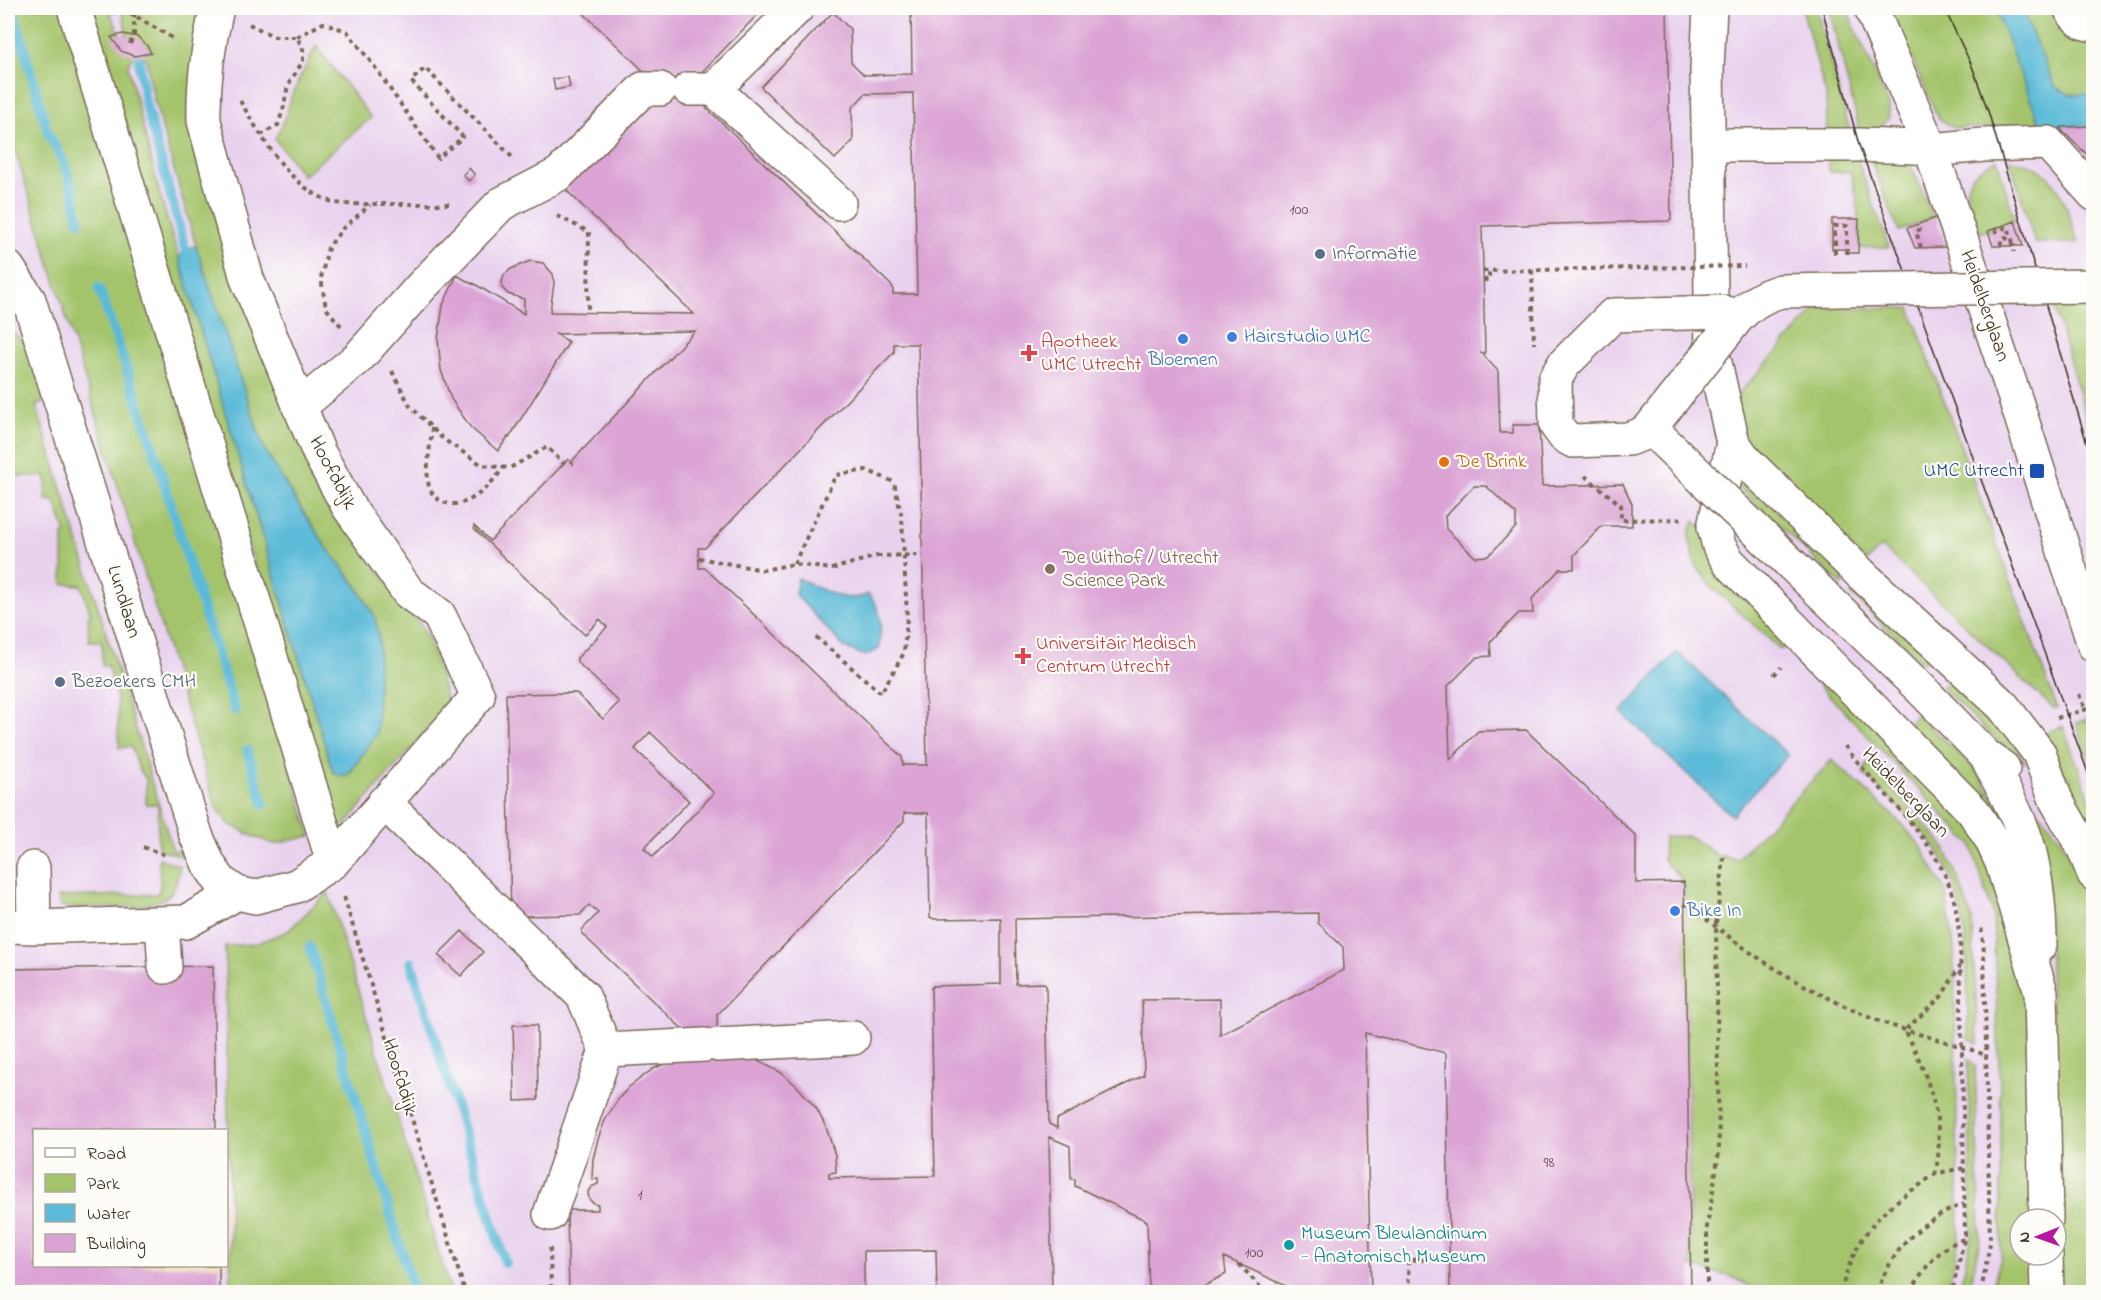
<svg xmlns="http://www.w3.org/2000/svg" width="2101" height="1300" font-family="'Indie Flower',sans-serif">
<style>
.built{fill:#e8d2ee;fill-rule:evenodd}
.green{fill:#a4c46c;stroke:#707745;stroke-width:1.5;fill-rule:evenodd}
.water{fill:#5abad8;stroke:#4a727b;stroke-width:1.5}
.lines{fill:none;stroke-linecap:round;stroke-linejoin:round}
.stream{stroke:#5abad8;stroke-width:10}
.building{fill:#dba4d5;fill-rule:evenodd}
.minor-casing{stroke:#7a6855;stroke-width:36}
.path{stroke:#7a6855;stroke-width:4;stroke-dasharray:4.5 4.5;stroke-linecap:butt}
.minor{stroke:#fff;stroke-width:33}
.tram{stroke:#3b2a1e;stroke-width:1.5}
.minor-bridge-casing{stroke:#7a6855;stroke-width:36;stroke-linecap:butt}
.path-bridge{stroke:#7a6855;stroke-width:4;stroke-dasharray:4.5 4.5;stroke-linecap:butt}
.minor-bridge{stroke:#fff;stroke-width:33}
.service-dot{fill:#5c6f8a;stroke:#fdfcf7;stroke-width:2}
.shop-dot{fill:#3f7fe0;stroke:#fdfcf7;stroke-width:2}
.health-dot{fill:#e0444e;stroke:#fdfcf7;stroke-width:2}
.food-dot{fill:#e8710a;stroke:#fdfcf7;stroke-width:2}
.transit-dot{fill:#1a4fb4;stroke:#fdfcf7;stroke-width:2}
.education-dot{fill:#8d6e63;stroke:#fdfcf7;stroke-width:2}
.culture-dot{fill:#0f9aa8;stroke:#fdfcf7;stroke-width:2}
.labels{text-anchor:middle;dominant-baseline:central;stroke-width:4.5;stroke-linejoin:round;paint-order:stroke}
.number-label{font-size:16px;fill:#63484c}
.service-label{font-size:20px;fill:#4e5e75;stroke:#fdfcf7;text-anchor:start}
.street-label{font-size:20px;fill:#3b2a1e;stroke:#fdfcf7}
.shop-label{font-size:20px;fill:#366cbe;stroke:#fdfcf7;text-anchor:start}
.health-label{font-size:20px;fill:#be3a42;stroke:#fdfcf7;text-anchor:start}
.food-label{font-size:20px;fill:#c56008;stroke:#fdfcf7;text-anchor:start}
.transit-label{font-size:20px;fill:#164399;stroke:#fdfcf7;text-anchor:end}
.education-label{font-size:20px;fill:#785e54;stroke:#fdfcf7;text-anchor:start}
.culture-label{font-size:20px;fill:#0d838f;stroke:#fdfcf7;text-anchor:start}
</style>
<rect width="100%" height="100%" fill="#fdfcf7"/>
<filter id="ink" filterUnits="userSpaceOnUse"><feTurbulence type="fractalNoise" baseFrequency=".0167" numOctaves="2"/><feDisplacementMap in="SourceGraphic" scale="12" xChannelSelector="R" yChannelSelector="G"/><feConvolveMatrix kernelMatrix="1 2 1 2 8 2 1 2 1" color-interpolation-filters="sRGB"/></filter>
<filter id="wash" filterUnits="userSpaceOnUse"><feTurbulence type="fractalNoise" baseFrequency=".008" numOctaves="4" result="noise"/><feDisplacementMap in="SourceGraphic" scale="24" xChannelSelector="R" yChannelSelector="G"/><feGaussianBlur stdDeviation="1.35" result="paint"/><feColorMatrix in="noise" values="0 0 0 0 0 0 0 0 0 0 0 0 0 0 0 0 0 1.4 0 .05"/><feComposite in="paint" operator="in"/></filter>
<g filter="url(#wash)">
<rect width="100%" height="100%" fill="#f0dcbb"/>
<path class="built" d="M8 8H2093V1292H8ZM34 1130H226V1266H34ZM2020 1219H2056V1255H2020Z"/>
<path class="green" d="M8 8H62L311 836 274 844 250 835 228 823 216 807 8 127Z
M84 8H108L130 56 122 8H209L192 109 370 559 425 631 438 667 448 706 337 834ZM146 58 154 100 196 246 264 449 296 501 327 548 356 585 375 617 377 733 349 774 333 772 160 195 128 67 131 59Z
M1802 8H1816L1851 135H1827L1826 95Z
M1829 8H1846L1889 105V117L1880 130 1860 132Z
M1890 8H2051C2060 30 2068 42 2093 42V126L1954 128 1939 119 1935 111Z
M316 46 371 118 303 176 275 139 286 116 293 92Z
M1868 154 1909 161 1933 217 1899 231Z
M1856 156 1889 247 1860 248 1857 199 1851 172H1829L1828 157Z
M1997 159 2015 221 1980 233C1966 195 1953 181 1997 159Z
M2010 160C2059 165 2065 203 2078 243H2035Z
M2093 304H2094L2093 443 2054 306Z
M1817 308H1910L2057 708H2053L1882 547 1866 562 1746 440 1733 400Z
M8 330 25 342 46 402 36 405 173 851 183 849 182 856 158 849V804H146V779L139 769 131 746 119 748 117 698 108 666H102V641H89L88 616 91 615 81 585 63 584V534L66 533 55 501 46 500V476H8Z
M1725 474H1738L1845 575 1843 586Z
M1694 521 1713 533 1789 640 1781 650 1710 585 1695 564 1689 536Z
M1856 587 1929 655 1923 663 1851 594Z
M1808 648 1978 833 2027 978 2035 1219H2020V1255H2035L2036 1292H1991L2001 1258V1115L1993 915 1971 844 1797 662Z
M1950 676 1999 720 2026 763 1997 741 1942 688Z
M1917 714 1979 773 2001 813 1994 819 1908 724Z
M2093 717H2094L2093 770 2076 723Z
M2063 726 2093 807V839C2080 801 2064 768 2041 735Z
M1832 760 1893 815 1921 846 1945 890 1954 946 1959 1241 1947 1292H1761L1732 1277 1691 1267 1684 882 1663 860 1664 837 1689 836 1717 855 1737 859Z
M1868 763 1942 843 1959 880 1972 920 1978 1044 1968 1039C1967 976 1973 906 1937 850 1919 823 1886 796 1863 773Z
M2026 801C2059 826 2076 865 2093 902V1292H2059L2047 863Z
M159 858 180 866C178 875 177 885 171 893 154 913 87 907 61 907L58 897 158 894 160 886Z
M328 892 451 1292H231L225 946 255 944 288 931Z
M1968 1058 1975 1065 1980 1239 1969 1292H1959L1972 1235Z"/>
<path class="water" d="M1995 8H2021L2055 86C2068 97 2077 95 2093 94V126L2041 127Z
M196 246 264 449 296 501 327 548 356 585 375 617 379 640 377 733 349 774 343 776 333 772 179 258 185 249Z
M798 578C818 587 846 606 868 594 884 611 881 627 879 649L865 656 844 647 795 594Z
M1677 652 1788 755 1732 816 1621 712Z"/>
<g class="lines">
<path class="stream" d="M14 12 48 133 64 163 74 195 79 221
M139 60 145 102 189 263
M99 288 151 441 235 711
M247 750 264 804
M310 947 414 1292
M411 962 505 1263"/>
</g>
<g id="blocks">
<path class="building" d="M578 8H764L696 78V98L893 287V294H917L913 93 865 94 852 108 853 141 835 159 761 87 833 12 850 29 851 62 864 75 912 74 911 8H1667L1671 219 1668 221 1482 226 1485 353H1480L1484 354V356L1498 371 1500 433H1513V425H1539L1542 486 1623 484 1632 504V526H1602L1574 555V569H1560L1532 599 1533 613H1519L1490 642 1491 656 1477 657 1448 686 1450 760 1478 731 1526 730 1636 836V883L1684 882 1691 1292H1450L1446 1053 1365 1033 1371 1292H1299L1224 1257 1226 1274 1191 1292H1149L1147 1221 1075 1186V1179H1071L1070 1146 1049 1137 1052 1292H937L936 1250 864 1251V1292H569L567 1213 570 1210H598V1205L593 1203 589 1199 588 1192 591 1187 598 1184V1179H592L593 1159 598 1139 605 1120 619 1098 629 1087 653 1069 670 1061 692 1038 582 934V930L598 913 589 905 580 915 511 916 506 694 576 693 603 719 619 702 577 662V658L607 627 600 619 585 635 474 529V526L490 541 568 459 573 464V460L695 331 556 334 569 342 509 438 508 437 498 451 471 428 451 399 441 370 438 339 443 305 457 275 472 284 473 283 524 314V299L508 294 502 288V282L504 275 511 269 530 261 543 263 553 274 554 283 550 312 694 314 567 191V187L652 79ZM894 344H918L927 765H903L902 757 747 608 705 568H699L698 548H705L894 352ZM1474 486H1486L1516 514V527L1488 556 1475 557 1446 529 1445 516ZM650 732 714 793 653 857 644 848 689 801 635 749ZM904 813H928L930 917 934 919 1001 918V984L933 986 931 988 935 1176 829 1178V1173L836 1172 835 1155 826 1127 816 1108 797 1086 780 1072 754 1059 718 1053 717 1015 904 821ZM1318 913V923L1343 947 1344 970 1220 1035V999L1142 1000 1144 1075 1057 1119V1128L1049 1124 1046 986 1044 983 1016 984 1015 919Z
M123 34 138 37 148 47 151 53 134 56 121 51 111 37Z
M568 77 570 87 555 90 553 79Z
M2094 126V161L2060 129 2062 127Z
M469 168 475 175 469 181 463 175Z
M1936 218 1946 247 1915 248 1907 228Z
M1832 219H1859L1858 253H1846L1845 249H1832Z
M2015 221 2023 246H1993L1988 231Z
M462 931 483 952 461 976 438 955Z
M213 966 216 1130H34V1266H219V1292H8V969Z
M513 1025H537L538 1100 515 1101Z"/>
</g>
</g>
<g filter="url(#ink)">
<use href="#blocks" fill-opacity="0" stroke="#7a6855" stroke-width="1.5"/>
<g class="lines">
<g class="minor-casing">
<path id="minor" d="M74 8 333 862
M1710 8 1707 69 1712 349 1733 443 1746 461 1861 574 2003 706 2039 753 2056 800 2084 849 2094 874
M1871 8 1931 150 2015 398 2094 645
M2070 8C2075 17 2082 25 2094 24
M689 89H714L839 203
M714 89 797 8
M1708 145H1859L1917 147 1931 150 1984 145 2048 143 2094 194
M8 268 29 300 196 835 209 865 221 882 237 893 255 897 296 886 333 862 478 696 439 615 408 592 348 506 319 453 247 279 204 121C203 82 208 45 217 8
M299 407 358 358 421 287 501 204 559 174 643 89H660
M1733 443 1714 527 1719 546 1728 561 1973 811 1991 839 2002 863 2041 992 2046 1219
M1922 690 1986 756 2003 768
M1986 756C2001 786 2020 816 2029 849 2037 880 2040 913 2040 945
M384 802 583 996 606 1050 550 1214
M33 868 34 927
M162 924 165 967
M8 926 34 927 186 922 237 893
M718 1045 853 1038
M606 1050 705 1045
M2046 1255 2047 1292"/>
</g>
<path class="path" d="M111 13H130L174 39
M249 24 275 37H297L303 49V61L288 85 283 110 278 125 261 135
M297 37 323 23 347 31 374 66 438 158 463 137 411 81 425 68 513 158
M130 44 134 35V8
M240 101C263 138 286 183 327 200 341 206 359 204 373 204 399 204 426 204 452 204
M557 216 589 232 588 312
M1921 229 1916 231 1921 248
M1994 232 2008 227 2014 246
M2000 245 2005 237 2014 246V252
M1835 254V226H1847V255
M1532 270 1534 344
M1483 280H1489V271
M341 326 326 308 321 278 328 248 342 229 370 205
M392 371 410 406 443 439 482 465 510 468 547 447 564 464
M432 428C431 443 424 477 430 489 432 494 435 497 439 500 464 515 491 485 504 467
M1585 476 1621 505V520L1682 519
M699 558 763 570 794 564 832 569 877 556
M794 564 836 475 866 470 894 482 902 518 907 617 904 653 881 693 816 637
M1774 675 1781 667
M2079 694 2085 710
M2057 718 2094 707
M8 729H11
M1845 746C1882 796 1937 837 1954 900 1957 912 1958 925 1960 937L1965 1236 1952 1292
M143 847 168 856
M344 897 465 1292
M1684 903C1705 917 1723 933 1743 947 1777 972 1817 993 1855 1011 1897 1031 1943 1039 1986 1055
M1935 1175C1947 1124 1928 1075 1905 1030L1941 997 1960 966
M550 1248 551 1292
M1239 1264 1261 1288 1271 1292
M1409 1292 1408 1260 1449 1259
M1707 1292V1227L1719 1152 1716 925 1724 857
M1841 1292C1852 1245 1875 1213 1917 1187 1923 1183 1930 1177 1936 1174 1945 1171 1955 1170 1964 1168
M1877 1292C1893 1248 1919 1221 1964 1204
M1911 1292C1921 1271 1941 1245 1964 1239
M1981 1292 1990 1243 1984 952 1981 925"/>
<use href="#minor" class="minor"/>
<path class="tram" d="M1822 8 1859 145 2094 789
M1944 8 1972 66 1988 111 2094 467"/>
<g class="minor-bridge-casing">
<path id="minor-bridge" d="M1738 317 1723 312 1613 315 1564 364 1555 379 1556 425 1564 436 1573 441 1628 439 1640 435 1650 428 1738 317C1752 303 1763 296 1781 291L2094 286
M1650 428 1922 690"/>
</g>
<path class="path-bridge" d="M1483 271 1745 266
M877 556 922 555"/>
<use href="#minor-bridge" class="minor-bridge"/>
</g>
</g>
<g class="service-dot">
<circle cx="1320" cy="254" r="6"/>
<circle cx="60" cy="682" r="6"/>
</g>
<g class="shop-dot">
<circle cx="1232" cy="337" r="6"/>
<circle cx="1183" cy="339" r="6"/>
<circle cx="1675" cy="911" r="6"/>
</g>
<g class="health-dot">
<path d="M1026 344h6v6h6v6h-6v6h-6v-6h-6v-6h6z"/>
<path d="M1020 647h6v6h6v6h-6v6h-6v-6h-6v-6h6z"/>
</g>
<circle class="food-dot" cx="1444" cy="462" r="6"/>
<rect class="transit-dot" x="2029" y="463" width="16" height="16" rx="3"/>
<circle class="education-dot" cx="1050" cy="569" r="6"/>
<circle class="culture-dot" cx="1289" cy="1245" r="6"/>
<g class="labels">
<g class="number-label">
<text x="1299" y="210">100</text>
<text x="1549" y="1163">98</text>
<text x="640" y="1195">1</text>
<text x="1254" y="1253">100</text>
</g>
<g class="service-label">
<text x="1332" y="254">Informatie</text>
<text x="72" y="682">Bezoekers CMH</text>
</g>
<g class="street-label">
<text transform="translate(1984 306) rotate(71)">Heidelberglaan</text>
<text transform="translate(332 473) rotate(62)">Hoofddijk</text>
<text transform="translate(123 602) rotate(73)">Lundlaan</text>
<text transform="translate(1905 793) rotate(46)">Heidelberglaan</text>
<text transform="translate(399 1077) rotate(73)">Hoofddijk</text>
</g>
<g class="shop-label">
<text x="1244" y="337">Hairstudio UMC</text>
<text x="1183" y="360" text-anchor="middle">Bloemen</text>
<text x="1687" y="911">Bike In</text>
</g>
<g class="health-label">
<text x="1041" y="342">Apotheek<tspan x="1041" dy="23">UMC Utrecht</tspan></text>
<text x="1036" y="644">Universitair Medisch<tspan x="1036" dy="23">Centrum Utrecht</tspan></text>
</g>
<g class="food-label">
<text x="1456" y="462">De Brink</text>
</g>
<g class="transit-label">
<text x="2024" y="471">UMC Utrecht</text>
</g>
<g class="education-label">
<text x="1062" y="558">De Uithof / Utrecht<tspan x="1062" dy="23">Science Park</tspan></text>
</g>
<g class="culture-label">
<text x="1301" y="1234">Museum Bleulandinum<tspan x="1301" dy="23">- Anatomisch Museum</tspan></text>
</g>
</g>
<rect width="2101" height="1300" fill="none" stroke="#fdfcf7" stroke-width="30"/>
<rect x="33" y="1129" width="195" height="138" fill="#fdfcf7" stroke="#afa8a0" stroke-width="1.5"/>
<rect x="45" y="1148" width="30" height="9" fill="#ffffff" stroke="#afa8a0" stroke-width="1.5"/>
<text x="87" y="1159" font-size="18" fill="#3b2a1e">Road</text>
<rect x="45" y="1174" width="30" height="18" fill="#a4c46c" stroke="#afa8a0" stroke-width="1.5"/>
<text x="87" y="1189" font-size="18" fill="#3b2a1e">Park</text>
<rect x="45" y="1204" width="30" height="18" fill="#5abad8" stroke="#afa8a0" stroke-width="1.5"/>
<text x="87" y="1219" font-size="18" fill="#3b2a1e">Water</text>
<rect x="45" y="1234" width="30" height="18" fill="#dba4d5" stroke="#afa8a0" stroke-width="1.5"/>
<text x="87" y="1249" font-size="18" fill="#3b2a1e">Building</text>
<g transform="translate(2038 1237) rotate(269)"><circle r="28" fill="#fdfcf7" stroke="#afa8a0" stroke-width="1.5"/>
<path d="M0-4.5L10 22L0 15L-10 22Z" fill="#b5179e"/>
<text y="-9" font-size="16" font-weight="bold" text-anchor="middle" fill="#3b2a1e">N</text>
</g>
</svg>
